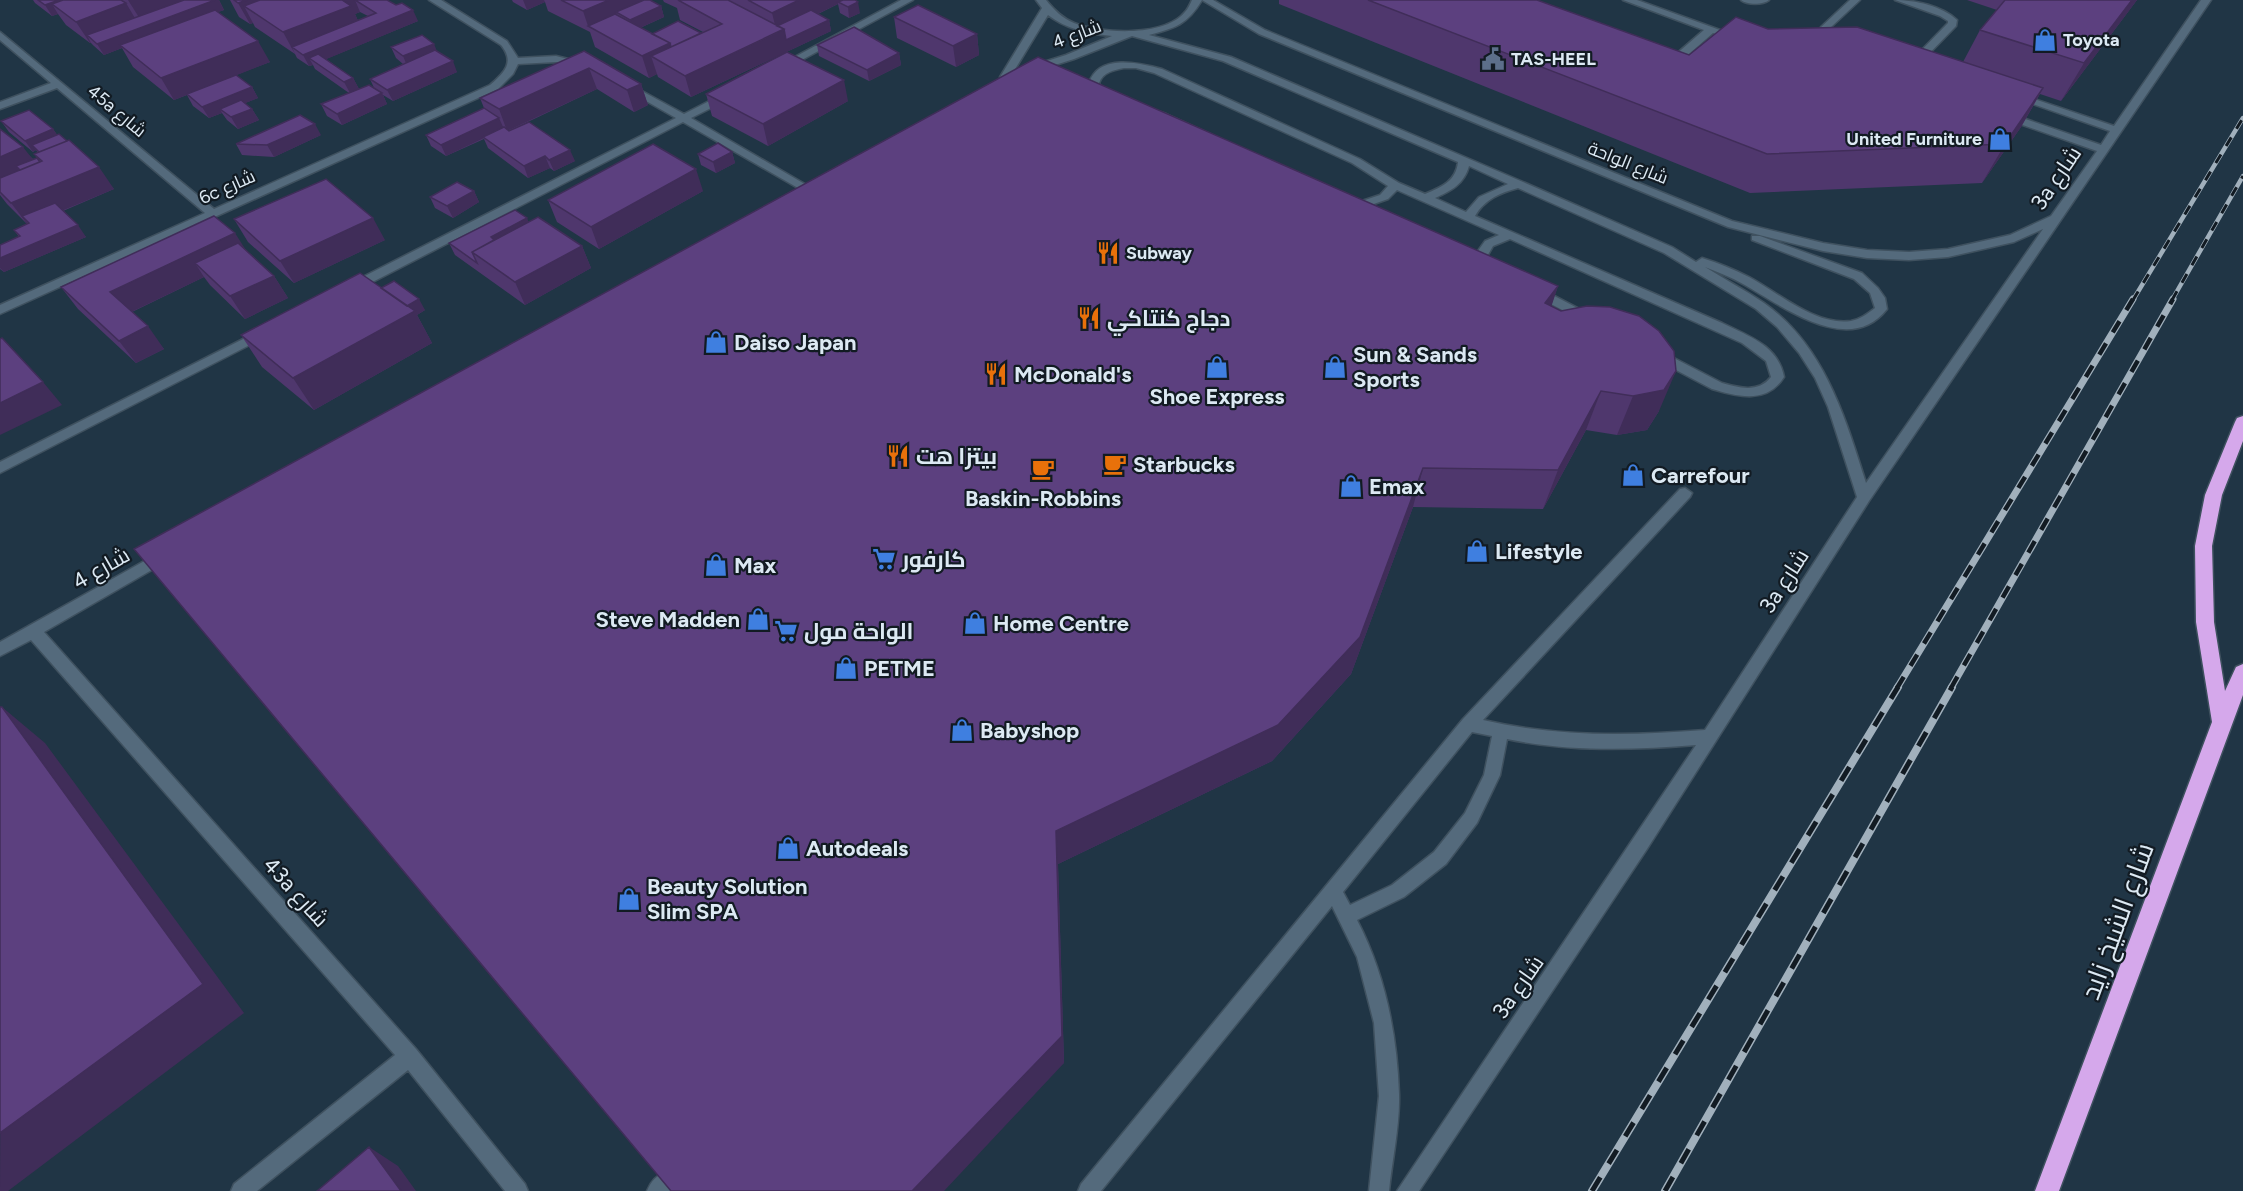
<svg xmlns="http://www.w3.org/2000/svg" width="2243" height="1191" font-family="Figtree,Cairo,sans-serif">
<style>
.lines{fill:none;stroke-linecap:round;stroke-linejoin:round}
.minor-casing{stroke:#3f515f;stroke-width:3}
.highway-casing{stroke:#3f515f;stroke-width:3}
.minor{fill:#546a7c;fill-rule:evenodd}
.highway{fill:#d5a8eb;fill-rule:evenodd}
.rail-far2-casing{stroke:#a1b0bc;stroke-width:4.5}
.rail-far1-casing{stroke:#a1b0bc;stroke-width:7}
.rail-casing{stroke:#a1b0bc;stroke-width:8}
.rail-far2{stroke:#121b23;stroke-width:3;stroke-dasharray:10;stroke-linecap:butt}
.rail-far1{stroke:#121b23;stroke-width:4.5;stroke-dasharray:13;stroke-linecap:butt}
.rail{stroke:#121b23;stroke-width:5;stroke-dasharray:16;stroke-linecap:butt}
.wall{fill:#4f376d;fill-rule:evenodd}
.shaded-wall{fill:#402d59}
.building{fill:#5c407f;stroke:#402d59;stroke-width:1.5}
.labels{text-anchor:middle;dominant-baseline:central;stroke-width:4.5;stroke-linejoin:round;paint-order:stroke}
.far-street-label{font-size:18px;fill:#dce9f3;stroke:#121b23}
.far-poi-label{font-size:18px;font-weight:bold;fill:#dce9f3;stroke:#121b23;text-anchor:start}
.street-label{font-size:22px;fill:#dce9f3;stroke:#121b23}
.poi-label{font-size:22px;font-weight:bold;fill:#dce9f3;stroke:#121b23;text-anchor:start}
.near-street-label{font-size:27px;fill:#dce9f3;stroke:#121b23}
</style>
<rect width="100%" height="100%" fill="#203545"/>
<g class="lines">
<g class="minor-casing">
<path id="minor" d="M429 0H441L507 41 518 58 556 56 589 64 584 67 556 62 518 64 513 74 498 89 0 314V305L205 213 57 88 0 109V102L51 83 0 40V32L214 209 490 85C505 72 515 62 501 45Z
M901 0H913L785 69 776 67Z
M1036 0H1046C1054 10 1062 18 1074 23 1101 34 1165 37 1185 12 1188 9 1190 4 1192 0H1213L1265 30 1732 221 1823 243 1867 250 1909 252 1948 249 2010 235 2051 216 2097 151 2000 117V113H2008L2101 145 2110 131 2013 97 2022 95 2114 126 2201 0H2211L1869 501 1647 849 1419 1191H1397L1696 745C1633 750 1569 752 1507 739L1500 775 1477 823 1446 864 1404 897 1357 920C1385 974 1397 1033 1399 1094 1400 1126 1392 1160 1389 1191H1369L1379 1096 1374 1023 1357 957 1332 906 1101 1191H1078L1081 1184 1463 719 1680 489 1685 488 1692 493 1690 497 1483 720C1556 737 1630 736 1705 730L1857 497 1828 407 1815 378 1799 353 1777 327 1756 309 1664 253 1518 188C1500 193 1485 199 1475 216L1722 323C1748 336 1778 345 1784 377 1767 404 1739 397 1712 389L1475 264 1158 118 1096 97 1089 83C1099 53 1140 63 1162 69L1360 159 1399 183 1425 194C1442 187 1456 181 1458 162L1223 61 1132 36 1074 59 1036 71H1028V67L1066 55 1112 36C1089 34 1066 29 1048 15L1009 79H1001L1000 77 1042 8ZM1202 0 1259 34 1728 227 1823 251 1867 258 1909 260 1948 257 2014 242 2043 229 1866 483C1845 417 1824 345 1764 303 1745 290 1724 279 1705 267 1717 272 1731 277 1743 284 1781 305 1849 358 1887 309L1885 298 1878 288 1862 273 1760 236H1752V240L1854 279 1870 293 1875 308C1867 314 1861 319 1851 321 1815 326 1779 293 1749 277 1735 270 1718 263 1702 258L1696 262 1672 247 1523 182 1231 57 1149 35C1175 28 1187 25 1202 0ZM1124 68H1136L1154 73 1352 163 1388 186 1380 195 1359 202 1166 114 1104 93 1099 83C1103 72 1114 70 1124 68ZM1469 166 1508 184 1479 197 1466 212 1435 198C1451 191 1464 184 1469 166ZM1397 190 1499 235 1485 241 1475 255 1368 206 1388 199ZM1510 239 1742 343 1766 361 1771 377C1759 393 1739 388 1722 383L1485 260 1493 246ZM1472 732 1492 736 1484 775 1465 813 1434 852 1392 885 1350 905 1343 892Z
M1623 0H1637L1742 38 1737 41 1713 33 1682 60 1662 63V59L1674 56 1704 30Z
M1741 0H1769C1763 5 1747 5 1741 0Z
M1850 0H1860L1831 27 1847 37 1842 40 1827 35 1821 27Z
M1895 0C1915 0 1942 6 1957 20L1956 26 1919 64 1910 62 1948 23V21L1940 16Z
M629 84 684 114 721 95H729V99L691 118 815 190 809 193 805 192 683 122 355 291H347V285L676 118 625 89V85Z
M263 329 269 333 267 336 0 473V462Z
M164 550 169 552 171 556 169 560 44 632 416 1049 525 1184 528 1191H505L408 1070 257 1191H231L234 1184 395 1055 31 640 0 656V642Z
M667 1171 674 1174 677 1181 671 1191H647C651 1181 657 1175 667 1171Z"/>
</g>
<g class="highway-casing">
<path id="highway" d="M2243 416V441L2222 495 2212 546 2214 622 2225 691 2236 667 2243 664V695L2059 1191H2035L2212 722 2196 622 2195 546 2205 495 2235 422 2237 418Z"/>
</g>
<use href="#minor" class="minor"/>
<use href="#highway" class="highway"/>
<g class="rail-far2-casing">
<path id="rail-far2" d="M2133 300 2243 118
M2172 300 2243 176"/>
</g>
<g class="rail-far1-casing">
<path id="rail-far1" d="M1897 688 2133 299
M1951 688 2173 299"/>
</g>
<g class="rail-casing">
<path id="rail" d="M1592 1191 1898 687
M1665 1191 1952 687"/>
</g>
<use href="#rail-far2" class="rail-far2"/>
<use href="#rail-far1" class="rail-far1"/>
<use href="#rail" class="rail"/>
</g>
<path class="wall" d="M33 0H219L224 10 218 12 270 62 236 75 252 87 258 98 245 103 252 109 259 120 238 129 227 120 222 113 209 118 193 106 187 95 174 100 133 67 122 48 104 55 94 46 91 43H90L66 25 58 14 52 16 35 3Z
M230 0H387L418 21 326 59 353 78 359 89 374 88 370 79 403 64 396 58 391 47 437 52 457 72 393 101 383 95 387 104 342 125 327 116 321 104 349 93 315 69 313 65 309 66 297 58 295 54 255 27 253 23 250 24 239 17ZM360 12 368 16 358 21 355 14Z
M512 0H650L661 6 664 17 640 28 652 34 701 33 703 32 680 20 677 8 664 2 663 0H841L860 13 849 18 840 13 838 4 818 14 829 20 831 31 691 97 658 77 657 74 649 78 595 47 590 32 548 11 545 2 527 10 513 2Z
M1279 0H1537L1689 55 1768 29 1963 62 1980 30 1997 10 1967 0H2137L2061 101 2040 94 2021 127 1982 183 1750 193 1279 4Z
M894 17 977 34 979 55 956 67 897 38Z
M817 45 899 53 901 65 869 81 819 56Z
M584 51 641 84 648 105 634 112 597 89 513 129 575 161 554 171 550 168 528 178 488 148 484 139 446 156 431 146 426 135 484 108 480 98Z
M706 94 848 101 768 146 712 116Z
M1 121 53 129 57 135 114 189 63 211 86 237 4 272 0 269V245L19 237 14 230 27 224 7 204 0 195V129L33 159 37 158 34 154 38 153 36 150 33 152 9 132Z
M321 135 274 157 242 155 236 144Z
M732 152 735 163 716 173 701 165 698 154Z
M474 191 479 202 453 218 435 208 430 197Z
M703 191 599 249 557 222 548 200Z
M234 219 385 240 294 283 248 242Z
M529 222 582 246 591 268 525 305 455 255 449 243Z
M246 250 274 276 288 298 245 319 210 285 204 277 132 312 164 349 136 363 78 309 61 287Z
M1558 286 1551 306 1659 411 1647 430 1617 435 1586 430 1543 509 1413 507 1351 674 1272 761 1058 864 1064 1063 671 1191Z
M381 288 425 310 417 315 432 343 314 410 262 367 241 335Z"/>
<path class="shaded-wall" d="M59 0H72L52 4 58 14 52 16 45 5Z
M128 0H189L140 19Z
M215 0H219L224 10 123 48 120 45 122 48 104 55 97 44Z
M247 0H313L244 6 253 23 250 24 238 3Z
M324 0H355L360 12 355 14 361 27 292 47 295 54 283 32Z
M523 0H544L545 2 527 10Z
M609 0H645L616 12 619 20 588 26 583 11Z
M799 0H841V3L838 2V4L784 30 829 20 831 31 691 97 685 76 777 33 772 13Z
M2132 0H2137L2061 101 2084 63Z
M858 2 860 13 849 18 848 7Z
M126 3 139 25 87 35 91 43H90L76 22Z
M661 6 664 17 633 31 630 20Z
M413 10 418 21 317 63 309 58 313 65 309 66 303 55Z
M977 34 979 55 956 67 953 46Z
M258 41 270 62 174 100 161 78Z
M670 43 673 54 651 56 657 74 649 78 642 56Z
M434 44 439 56 408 68 403 56Z
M899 53 901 65 869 81 867 70Z
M453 61 457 72 393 101 387 90Z
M589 68 597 89 507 131 499 109Z
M353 78 359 89 350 93 344 82Z
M844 80 848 101 768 146 763 124Z
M641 84 648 105 634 112 627 90Z
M252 87 258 98 224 112 220 109 222 113 209 118 202 107Z
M2043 88 2021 127 1982 183 2005 144Z
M382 93 387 104 342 125 337 114Z
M252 109 259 120 238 129 231 117Z
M499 118 504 129 483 137 484 138 446 156 441 145Z
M315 124 321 135 274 157 267 145Z
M53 129 61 140 32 145 36 150 33 152 25 141Z
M23 147 38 166H16L23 176 0 186V157Z
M570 150 575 161 554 171 549 160Z
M732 152 735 163 716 173 713 162Z
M545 156 550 168 528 178 524 166Z
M99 167 114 189 30 224 22 216 29 225H28L11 203Z
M696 169 703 191 599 249 591 227Z
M474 191 479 202 453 218 447 206Z
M373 218 385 240 294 283 280 261Z
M527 218 532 230 496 249 491 237Z
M78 225 86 237 4 272 0 268V258Z
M235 233 249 255 195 263 204 277 127 314 110 292Z
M582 246 591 268 525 305 515 282Z
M274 276 288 298 245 319 230 296Z
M1558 286 1545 326V303Z
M419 299 425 310 417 315 432 343 314 410 293 378 396 311Z
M148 326 164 349 136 363 119 341Z
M1676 371 1659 411 1647 430 1617 435 1633 396Z
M43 382 62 405 0 435V403Z
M1601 391 1586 430 1543 509 1558 470Z
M1423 468 1413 507 1351 674 1272 761 1058 864 1064 1063 944 1191H912L1056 831Z
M2 707 45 743 244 1013 8 1191H0Z
M369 1147 398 1166 416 1191H401Z"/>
<path class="building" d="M38 0H59L45 5Z
M63 0H121L126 3 76 22 52 4Z
M184 0H215L97 44 87 35Z
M234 0H247L238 3Z
M260 0H342L351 6 283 32 244 6Z
M355 0H387L396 5 402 3 413 10 303 55 292 47 376 13Z
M561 0H609L583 11Z
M644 0H650L661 6 630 20 616 12Z
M678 0H728L784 29 685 76 651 56 722 24Z
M748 0H799L772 13Z
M843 0H855L858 2 848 7 838 2Z
M1368 0H1537L1689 55 1736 17 1768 29 1857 27 2043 88 2005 144 1767 154Z
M2005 0H2132L2084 63 1980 30Z
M918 5 977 34 953 46 894 17Z
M215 10 258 41 161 78 120 45Z
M811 10 829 20 786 40 784 29 777 26Z
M615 14 670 43 642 56 588 26Z
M678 21 701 33 671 47 670 43 652 34Z
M854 27 899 53 867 70 817 45Z
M422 35 434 44 403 56 391 47Z
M435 50 453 61 387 90 370 79Z
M584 51 641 84 627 90 589 68 499 109 480 98Z
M787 52 844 80 763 124 706 94Z
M318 54 353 78 344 82 309 58Z
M1038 57 1558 286 1545 303 1561 311 1587 306 1610 307 1639 316 1659 331 1674 351 1676 371 1664 390 1633 396 1601 391 1558 470 1423 468 1360 637 1278 725 1056 831 1062 1036 912 1191H671L134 549Z
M236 75 252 87 202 107 187 94Z
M369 85 382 93 337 114 321 104Z
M241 100 252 109 231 117 220 109Z
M484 108 499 118 441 145 426 135Z
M29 110 53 129 25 141 1 121Z
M300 115 315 124 267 145 236 144Z
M529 122 570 150 549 160 545 156 524 166 483 137 504 127 509 131Z
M0 129 23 147 0 157Z
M59 134 67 141 39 152 32 145Z
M69 140 99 167 11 203 0 192V178L42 161 34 154Z
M718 143 732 152 713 162 698 154Z
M653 144 696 169 591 227 548 200Z
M37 158 40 162 20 170 16 166Z
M326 179 373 218 280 261 234 219Z
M457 182 474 191 447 206 430 197Z
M55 203 78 225 0 258V245L20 236 14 230 29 223 22 216Z
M515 210 527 218 491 237 494 240 472 252 477 263 449 243Z
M214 216 235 233 110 292 148 326 119 341 61 287Z
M538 217 582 246 515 282 472 252Z
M238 243 274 276 230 296 195 263Z
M360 273 415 311 293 378 241 335Z
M394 281 419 299 407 306 381 288Z
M2 338 43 382 0 403V339Z
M0 707H2L203 984 0 1133Z
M369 1147 401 1191H317Z"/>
<defs>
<g id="shop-bare" transform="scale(1.8)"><path d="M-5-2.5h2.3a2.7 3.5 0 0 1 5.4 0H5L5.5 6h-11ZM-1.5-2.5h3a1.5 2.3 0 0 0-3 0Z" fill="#3f7fe0" stroke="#121b23" stroke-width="2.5" paint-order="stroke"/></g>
<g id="civic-bare" transform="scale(1.8)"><path d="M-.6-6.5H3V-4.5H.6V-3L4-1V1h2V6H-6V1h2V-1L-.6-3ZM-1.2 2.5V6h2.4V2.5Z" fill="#5c6f8a" stroke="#121b23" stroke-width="2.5" paint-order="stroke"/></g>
<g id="restaurant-bare" transform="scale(1.8)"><path d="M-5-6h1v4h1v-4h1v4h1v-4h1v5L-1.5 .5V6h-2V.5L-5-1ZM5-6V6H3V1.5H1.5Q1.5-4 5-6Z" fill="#e8710a" stroke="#121b23" stroke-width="2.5" paint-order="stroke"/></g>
<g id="cafe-bare" transform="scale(1.8)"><path d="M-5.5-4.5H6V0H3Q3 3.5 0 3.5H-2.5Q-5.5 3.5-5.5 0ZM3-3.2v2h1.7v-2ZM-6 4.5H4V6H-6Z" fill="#e8710a" stroke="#121b23" stroke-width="2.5" paint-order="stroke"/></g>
<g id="supermarket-bare" transform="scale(1.8)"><path d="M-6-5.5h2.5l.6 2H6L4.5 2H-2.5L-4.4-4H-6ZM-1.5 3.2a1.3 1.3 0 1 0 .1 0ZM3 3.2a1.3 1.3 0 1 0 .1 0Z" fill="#3f7fe0" stroke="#121b23" stroke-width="2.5" paint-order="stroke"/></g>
</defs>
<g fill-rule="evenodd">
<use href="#shop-bare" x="2045" y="40"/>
<use href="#civic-bare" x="1493" y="59"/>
<use href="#shop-bare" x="2000" y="139"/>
<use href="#restaurant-bare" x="1108" y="253"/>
<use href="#restaurant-bare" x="1089" y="318"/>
<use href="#shop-bare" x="716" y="342"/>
<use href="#shop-bare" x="1217" y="367"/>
<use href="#shop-bare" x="1335" y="367"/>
<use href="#restaurant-bare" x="996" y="374"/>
<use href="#restaurant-bare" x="898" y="456"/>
<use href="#cafe-bare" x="1115" y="464"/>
<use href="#cafe-bare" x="1043" y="469"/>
<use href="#shop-bare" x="1633" y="475"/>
<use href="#shop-bare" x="1351" y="486"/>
<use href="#shop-bare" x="1477" y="551"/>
<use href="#supermarket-bare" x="884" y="559"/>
<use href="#shop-bare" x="716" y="565"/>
<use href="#shop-bare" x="758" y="619"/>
<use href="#shop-bare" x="975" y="623"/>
<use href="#supermarket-bare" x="786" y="631"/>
<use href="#shop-bare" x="846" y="668"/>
<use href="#shop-bare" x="962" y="730"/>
<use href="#shop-bare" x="788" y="848"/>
<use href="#shop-bare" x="629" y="899"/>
</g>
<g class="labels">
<g class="far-street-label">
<text transform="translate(1077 34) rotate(-21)">شارع 4</text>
<text transform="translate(117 111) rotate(40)">45a شارع</text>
<text transform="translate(1628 163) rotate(22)">شارع الواحة</text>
<text transform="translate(227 187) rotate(-24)">6c شارع</text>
</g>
<g class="far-poi-label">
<text x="2063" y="40">Toyota</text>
<text x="1511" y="59">TAS-HEEL</text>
<text x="1982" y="139" text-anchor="end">United Furniture</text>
<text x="1126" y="253">Subway</text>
</g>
<g class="street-label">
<text transform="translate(2056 178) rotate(-56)">3a شارع</text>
<text transform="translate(101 568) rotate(-30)">شارع 4</text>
<text transform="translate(1784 581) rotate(-57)">3a شارع</text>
<text transform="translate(296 892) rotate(48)">43a شارع</text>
<text transform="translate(1518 987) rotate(-55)">3a شارع</text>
</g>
<g class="poi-label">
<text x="1107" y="318">دجاج كنتاكي</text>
<text x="734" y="342">Daiso Japan</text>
<text x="1353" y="354">Sun &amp; Sands<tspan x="1353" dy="25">Sports</tspan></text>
<text x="1014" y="374">McDonald's</text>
<text x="1217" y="396" text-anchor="middle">Shoe Express</text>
<text x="916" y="456">بيتزا هت</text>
<text x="1133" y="464">Starbucks</text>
<text x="1651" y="475">Carrefour</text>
<text x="1369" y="486">Emax</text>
<text x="1043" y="498" text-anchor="middle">Baskin-Robbins</text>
<text x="1495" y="551">Lifestyle</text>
<text x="902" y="559">كارفور</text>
<text x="734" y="565">Max</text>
<text x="740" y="619" text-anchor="end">Steve Madden</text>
<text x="993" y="623">Home Centre</text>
<text x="804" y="631">الواحة مول</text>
<text x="864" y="668">PETME</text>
<text x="980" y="730">Babyshop</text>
<text x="806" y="848">Autodeals</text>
<text x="647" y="886">Beauty Solution<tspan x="647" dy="25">Slim SPA</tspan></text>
</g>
<g class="near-street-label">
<text transform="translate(2117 921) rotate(-70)">شارع الشيخ زايد</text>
</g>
</g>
</svg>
